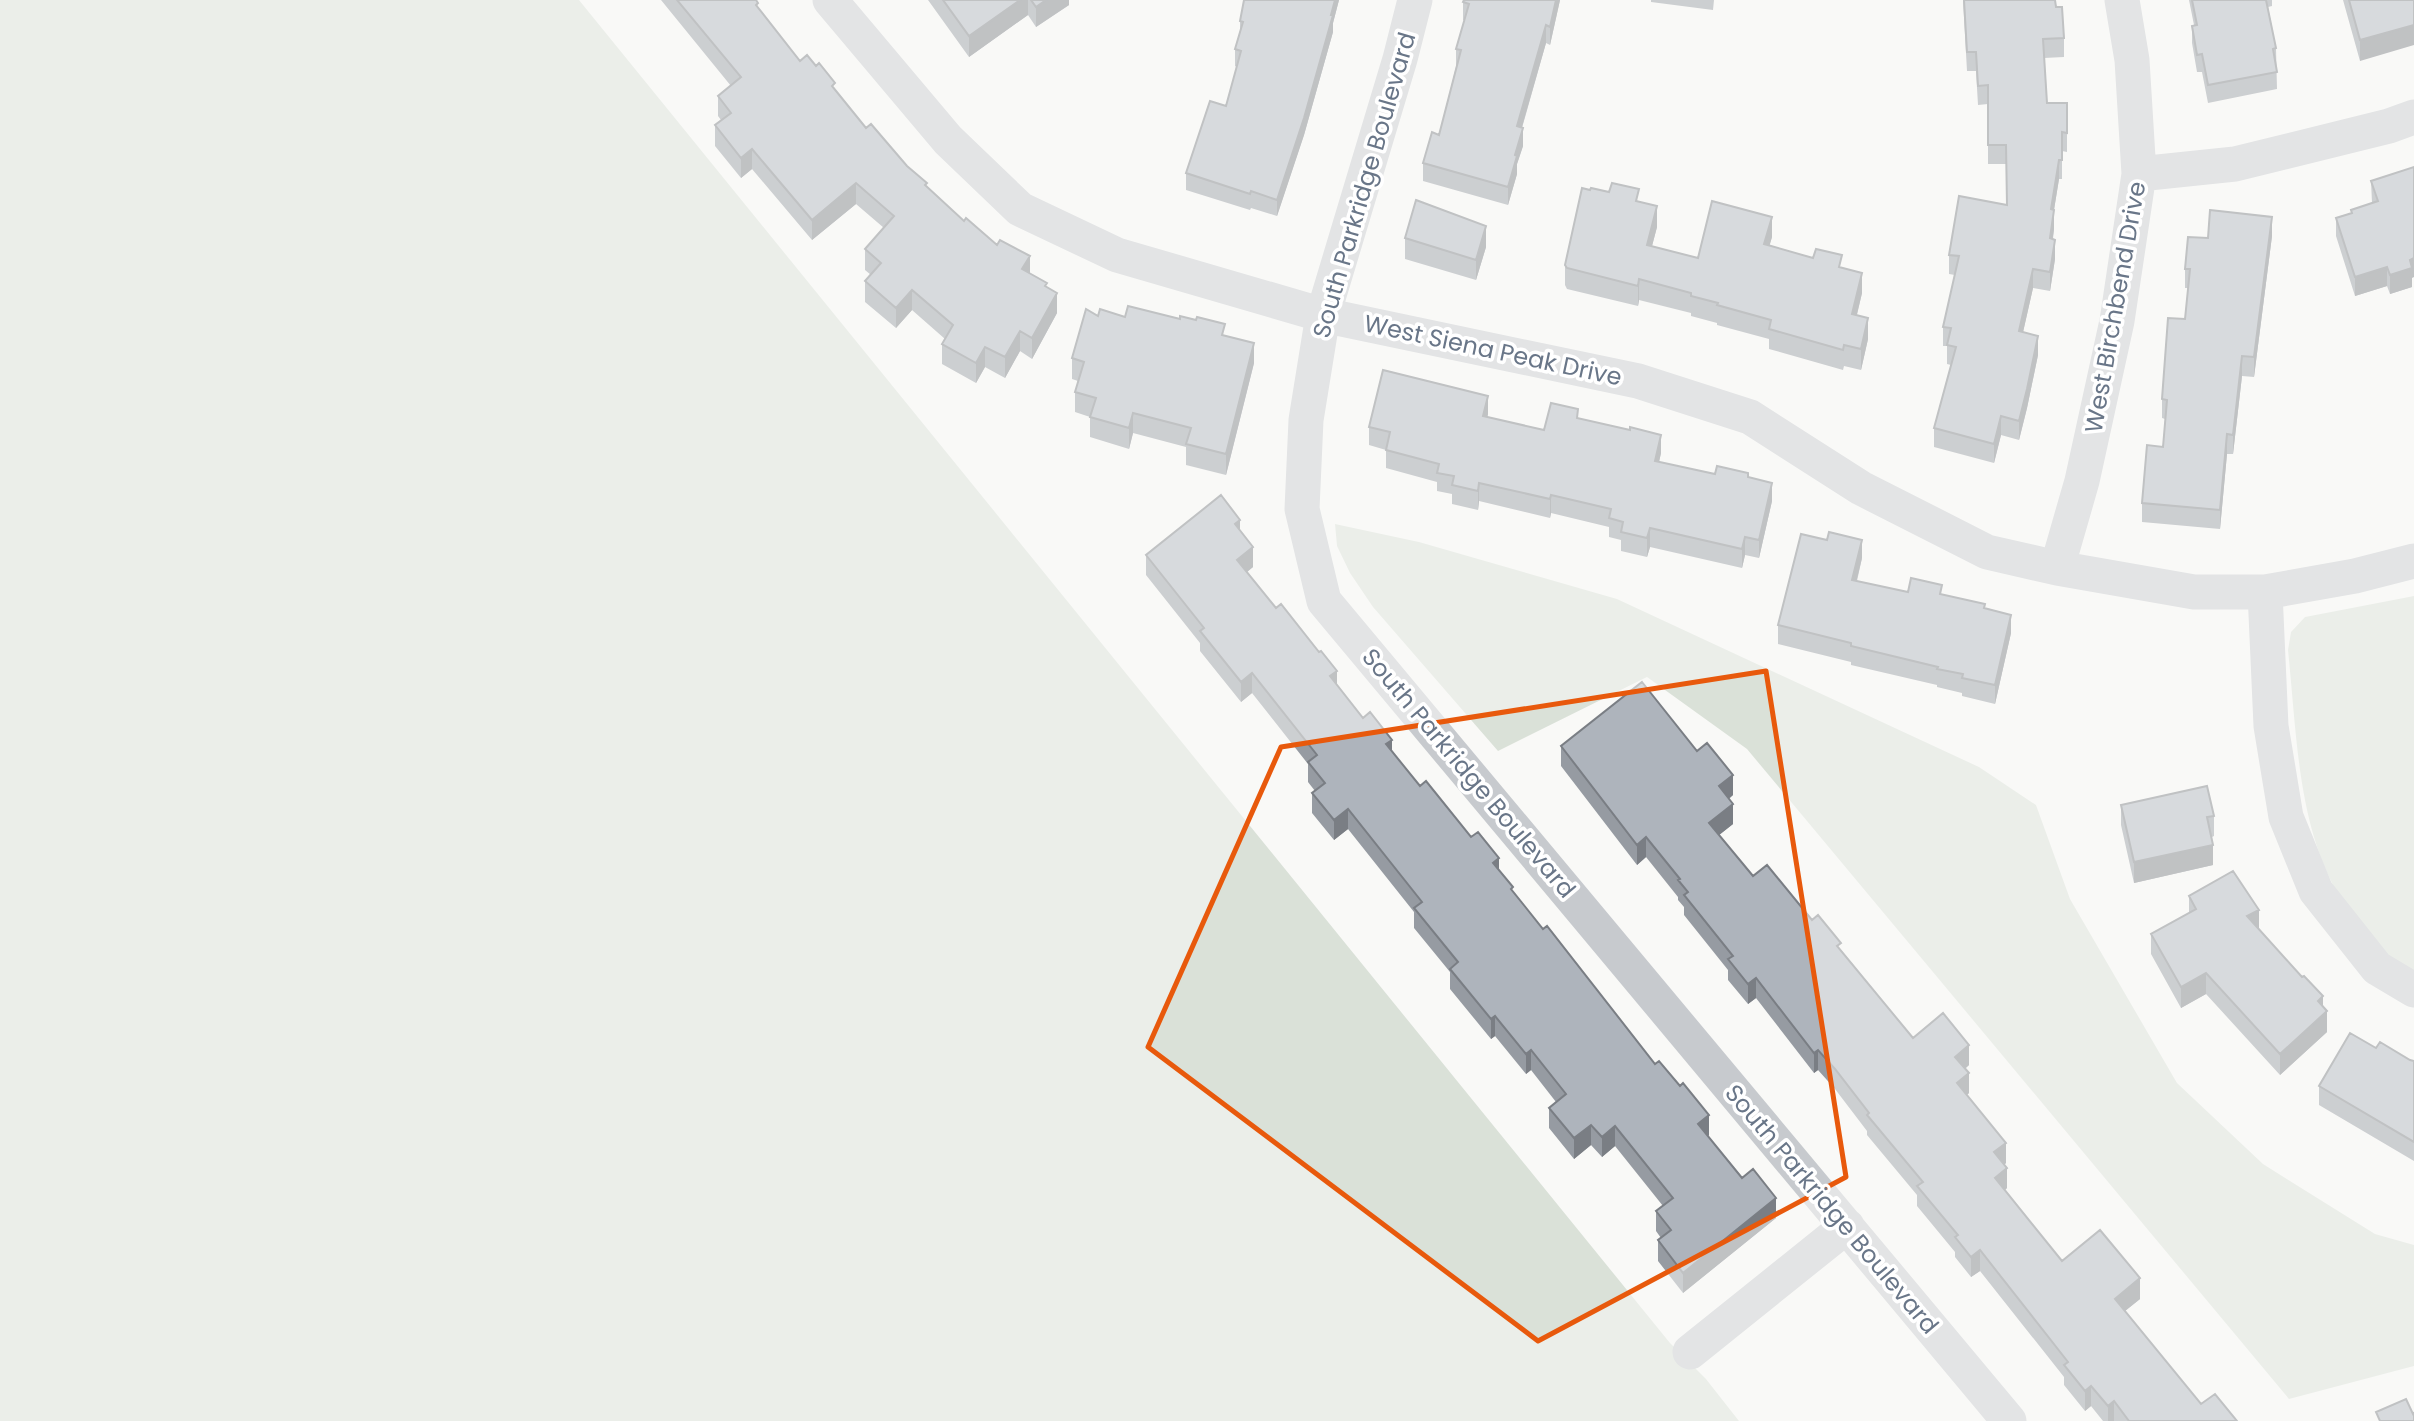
<svg xmlns="http://www.w3.org/2000/svg" width="2414" height="1421" font-family="Poppins,sans-serif">
<style>
.green{fill:#dae1d8}
.lines{fill:none;stroke-linecap:round;stroke-linejoin:round}
.minor{stroke:#c7cace;stroke-width:35}
.wall{fill:#969ba2}
.shaded-wall{fill:#7a7e84}
.building{fill:#aeb4bc;stroke:#7a7e84;stroke-width:2}
.marked{fill:none;stroke:#e8590c;stroke-width:5;stroke-linejoin:round}
.labels{text-anchor:middle;dominant-baseline:central;stroke-width:7;stroke-linejoin:round;paint-order:stroke}
.street-label{font-size:24px;fill:#697688;stroke:#fff}
</style>
<rect width="100%" height="100%" fill="#f9f9f7"/>
<path class="green" d="M0 0H579L1670 1343 1706 1379 1739 1421H0Z
M1335 524 1419 542 1617 599 1979 767 2036 805 2070 899 2177 1083 2263 1164 2375 1234 2414 1245V1366L2289 1399 1747 749 1647 677 1498 751 1373 607 1350 573 1337 546Z
M2414 596V977C2297 893 2301 778 2288 650L2291 632 2305 617Z"/>
<g class="lines">
<path class="minor" d="M830 0 948 140 1020 209 1117 255 1323 315 1638 381 1750 417 1861 488 1987 552 2057 568 2194 592H2265L2355 576 2414 561
M1415 0 1400 59 1323 315 1306 420 1302 509 1324 601 2009 1421
M2139 174 2235 164 2389 126 2414 117
M2057 568 2082 481 2117 321 2139 174 2132 60 2122 0
M2265 592 2271 726 2286 817 2316 891 2377 968 2414 990
M1690 1352 1847 1226"/>
</g>
<path class="wall" d="M661 0H756L758 8 800 61 835 90 866 128 907 166 927 187 964 221 1047 287 1057 313 1032 359 1020 351 1005 378 985 367 976 383 942 364V344L945 339 912 310 896 328 865 302V281L871 275 865 270V249L884 228 856 204 812 240 752 169 741 178 715 146V125L721 120 718 116V96L731 86Z
M928 0H1069V5L1036 27 1028 15 969 57Z
M1244 0H1339L1333 23V32L1304 135 1277 216 1251 208 1250 210 1186 190V173L1226 106 1237 67 1235 66V49L1240 31V21Z
M1560 0 1550 45 1546 43 1522 128 1523 146 1517 164V174L1508 205 1423 181V163L1439 135 1456 67V49L1465 20H1463V2Z
M1651 0H1714L1713 10 1651 2Z
M1963 0H2055L2064 38V57L2044 58 2047 103H2067V152L2062 151V179H2059L2054 210V229L2053 239 2055 259 2050 291 2033 288 2023 332 2038 355 2027 408 2019 440 2001 435 1994 463 1934 447V428L1951 365 1947 364V346H1943V327L1955 275 1949 274V255L2007 205 2006 164H1988V104L1978 105 1976 71H1967Z
M2189 0H2272V6L2268 7 2276 48 2277 89 2208 103 2202 72H2197L2192 43V26L2194 25Z
M2343 0H2414L2360 61Z
M2371 181 2412 278V287L2390 294 2387 286 2355 296 2336 236V218L2351 213V210L2372 203Z
M1639 202 1657 227 1652 246 1698 258 1772 237 1769 246 1842 268 1862 293 1857 315 1868 339 1861 370 1844 366 1843 370 1769 349V339L1717 325V323L1691 316V313L1639 300 1638 306 1567 289 1565 285V265Z
M2272 236 2254 377 2242 376 2233 454H2227L2220 529 2142 522V503L2163 447 2165 419 2162 418V399L2185 319 2188 288H2185V269L2208 238Z
M1405 238 1486 247 1476 280 1405 259Z
M1098 316 1125 317 1225 336 1254 363 1226 475 1186 465V447L1133 433 1129 449 1090 437V417L1075 412V392L1078 381 1072 379V358Z
M1488 414 1487 417 1544 430 1578 418 1661 453 1659 462 1715 474 1748 477 1772 501 1759 558 1745 555 1742 568 1650 547 1647 557 1621 551V540L1609 537V527L1551 513 1550 518 1479 501 1478 510 1452 504V494L1437 491V482L1386 468V450L1369 445V427Z
M1240 531 1253 567 1247 572 1363 718 1392 752 1420 786 1499 871 1513 892 1709 1135 1708 1136 1776 1218 1683 1293 1658 1261V1240L1661 1238 1656 1231V1211L1663 1206 1615 1146 1602 1157 1591 1145 1574 1159 1549 1128V1108L1556 1102 1531 1070 1526 1074 1495 1036 1491 1039 1450 989V972L1414 928V912L1348 829 1334 840 1312 813V793L1315 791 1308 782V764L1252 693 1241 702 1200 651V643L1146 575V555Z
M1862 558 1857 581 1908 592 1942 594 1985 608 2011 633 1995 704 1962 696V693L1937 687V685L1851 665V662L1778 644V625Z
M1561 746 1697 751 1733 795 1729 799 1733 824 1719 835 1753 876 1812 920 1841 950 1913 1038 1969 1065 1965 1069 1969 1093 1967 1095 2006 1163 2004 1165 2007 1188 2005 1190 2062 1261 2140 1299 2125 1311 2201 1404 2237 1421H2103L2091 1406 2085 1411 2064 1385V1377L1980 1271 1971 1277 1955 1257V1252L1917 1206V1195L1867 1135V1131L1835 1089 1818 1070 1814 1073 1756 998 1748 1004 1728 980V970L1684 915V907L1678 900V897L1646 857 1637 865 1561 766Z
M2121 805 2214 816V836L2212 837 2213 865 2134 883 2121 825Z
M2189 896 2259 929 2323 1007 2327 1032 2280 1075 2206 994 2181 1008 2151 954V934L2189 913Z
M2376 1048 2414 1061V1161L2319 1105V1086Z"/>
<path class="shaded-wall" d="M1020 0H1028V15L969 57V36Z
M1046 0H1069V5L1036 27V7Z
M1335 0H1339L1333 23V32L1304 135 1277 216V200Z
M1556 0H1560L1550 45V27Z
M1546 25V43L1517 144V126Z
M2414 25V45L2360 61V40Z
M1523 128V146L1517 164V174L1508 205V187L1515 155Z
M752 149V169L741 178V158Z
M2059 160V179L2051 228V209Z
M856 183V204L812 240V220Z
M1657 206V227L1647 265V245Z
M2054 210V229L2050 257V238Z
M1772 217V237L1764 265V244Z
M2272 217V236L2254 377V357Z
M1486 226V247L1476 280V260Z
M2055 240V259L2050 291V272Z
M1030 256V277L1022 269Z
M2414 258V277L2412 278V287L2390 294V275L2410 260Z
M2387 267V286L2355 296V277Z
M2033 269V288L2019 350V331Z
M1862 273V293L1852 334V314Z
M1639 279V300L1638 306V286Z
M912 290V310L896 328V308Z
M1057 293V313L1032 359V338Z
M1868 318V339L1861 370V349Z
M1020 331V351L1005 378V357Z
M2038 336V355L2027 408 2019 440V421Z
M1254 343V363L1226 475V454Z
M985 347V367L976 383V363Z
M2242 356V376L2233 454V435Z
M1488 396V414L1483 435V416Z
M1133 413V433L1129 449V428Z
M2001 416V435L1994 463V444Z
M2227 434V454L2220 529V510Z
M1661 435V453L1655 479V461Z
M1479 483V501L1478 510V491Z
M1772 483V501L1759 558V540Z
M1551 495V513L1550 518V499Z
M1240 520V540L1235 524Z
M1650 528V547L1647 557V538Z
M1745 537V555L1742 568V549Z
M1862 540V558L1852 599V580Z
M1253 547V567L1237 580V560Z
M2011 615V633L1995 704V685Z
M1337 671V691L1330 676Z
M1252 673V693L1241 702V682Z
M1392 740V760L1386 744Z
M1733 775V795L1719 806V786Z
M1733 804V824L1709 843V823Z
M1348 809V829L1334 840V820Z
M1646 837V857L1637 865V845Z
M2213 845V865L2134 883V862Z
M1499 858V878L1493 863Z
M2259 910V930L2247 916Z
M2206 973V994L2181 1008V987Z
M1756 978V998L1748 1004V984Z
M2323 996V1015L2327 1011V1032L2280 1075V1054L2318 1001Z
M1495 1016V1036L1491 1039V1019Z
M1969 1045V1065L1955 1077V1057Z
M1531 1050V1070L1526 1074V1054Z
M1818 1050V1070L1814 1073V1053Z
M1969 1073V1093L1957 1103V1083Z
M1709 1115V1135L1698 1144V1124Z
M1591 1125V1145L1574 1159V1138Z
M1615 1126V1146L1602 1157V1137Z
M2006 1143V1163L1994 1173V1152Z
M2007 1168V1188L1995 1198V1178Z
M1776 1198V1218L1683 1293V1273Z
M1980 1250V1271L1971 1277V1257Z
M2140 1278V1299L2115 1319V1299Z
M2091 1386V1406L2085 1411V1391Z
M2114 1401V1421H2108V1406Z"/>
<path class="building" d="M677 0H756L758 3 756 5 800 61 807 55 816 66 819 63 835 83 832 86 866 128 871 124 907 166 927 183 925 185 964 221 966 218 997 245 1000 240 1030 256 1022 269 1047 283 1045 286 1057 293 1032 338 1020 331 1005 357 985 347 976 363 942 344 953 325 912 290 896 308 865 281 881 263 865 249 894 216 856 183 812 220 752 149 741 158 715 125 731 113 718 96 741 77Z
M943 0H1020L969 36Z
M1031 0H1046L1036 7Z
M1244 0H1335L1331 15H1333L1304 118 1277 200 1251 191 1250 194 1186 173 1210 101 1226 106 1241 51 1235 49 1243 22 1240 21Z
M1464 0H1556L1550 27 1546 25 1517 126 1523 128 1515 155 1517 156 1508 187 1423 163 1432 132 1439 135 1461 50 1456 49 1469 4 1463 2Z
M1964 0H2055L2056 7H2062L2064 38 2043 39 2047 103H2067V133L2062 132V160H2059L2051 209 2054 210 2050 238 2055 240 2050 272 2033 269 2019 331 2038 336 2027 389 2019 421 2001 416 1994 444 1934 428 1956 347 1947 345 1951 328 1943 327 1959 256 1949 255 1959 196 2007 205 2006 145H1988V85L1978 86 1976 52H1967Z
M2192 0H2266L2276 48 2273 49 2277 72 2208 85 2202 54 2197 55 2192 26 2197 25Z
M2349 0H2414V25L2360 40Z
M2414 167V258L2410 260 2412 268 2390 275 2387 267 2355 277 2336 218 2352 213 2351 210 2378 201 2371 181Z
M1612 183 1639 189 1636 201 1657 206 1647 245 1698 258 1712 201 1772 217 1764 244 1813 258 1816 249 1842 255 1839 267 1862 273 1852 314 1868 318 1861 349 1844 345 1843 350 1769 329 1771 320 1717 305 1718 303 1691 296V293L1639 279 1638 286 1567 268 1565 265 1582 188 1590 190 1591 188 1609 192Z
M1416 200 1486 226 1476 260 1405 238Z
M2210 210 2272 217 2254 357 2242 356 2233 435 2227 434 2220 510 2142 503 2147 445 2163 447 2167 400 2162 399 2168 318 2185 319 2190 269H2185L2188 237 2208 238Z
M1128 306 1180 319V316L1196 320 1197 317 1225 324 1222 335 1254 343 1226 454 1186 444 1191 428 1133 413 1129 428 1090 417 1096 398 1075 392 1084 362 1072 358 1086 309 1098 316 1100 309 1125 317Z
M1383 370 1488 396 1483 416 1544 430 1551 403 1578 409 1577 418 1630 430V427L1661 435 1655 461 1715 474 1717 466 1748 473V477L1772 483 1759 540 1745 537 1742 549 1650 528 1647 538 1621 532 1623 522 1609 518 1611 509 1551 495 1550 499 1479 483 1478 491 1452 485 1454 476 1437 473 1439 464 1386 450 1390 432 1369 427Z
M1221 495 1240 520 1235 524 1253 547 1237 560 1276 608 1281 604 1319 652 1321 651 1337 671 1330 676 1363 718 1370 712 1392 740 1386 744 1420 786 1426 781 1471 837 1478 832 1499 858 1493 863 1513 887 1511 889 1543 929 1547 926 1655 1064 1659 1061 1680 1086 1683 1083 1709 1115 1698 1124 1742 1178 1753 1169 1776 1198 1683 1273 1658 1240 1671 1230 1656 1211 1673 1198 1615 1126 1602 1137 1591 1125 1574 1138 1549 1108 1566 1094 1531 1050 1526 1054 1495 1016 1491 1019 1450 969 1458 962 1414 908 1422 902 1348 809 1334 820 1312 793 1325 783 1308 762 1317 755 1252 673 1241 682 1200 631 1204 628 1146 555Z
M1829 532 1862 540 1852 580 1908 592 1911 578 1942 585 1940 594 1985 604 1984 608 2011 615 1995 685 1962 678 1963 674 1937 669 1938 667 1851 646V643L1778 625 1801 534 1827 540Z
M1642 682 1697 751 1707 743 1733 775 1719 786 1733 804 1709 823 1753 876 1767 865 1812 920 1818 915 1841 943 1837 946 1913 1038 1943 1013 1969 1045 1955 1057 1969 1073 1957 1083 2006 1143 1994 1152 2007 1168 1995 1178 2062 1261 2100 1230 2140 1278 2115 1299 2201 1404 2215 1394 2237 1421H2129L2114 1401 2108 1406 2091 1386 2085 1391 2064 1365 2068 1362 1980 1250 1971 1257 1955 1237 1958 1235 1917 1186 1923 1182 1867 1115 1869 1113 1835 1069 1818 1050 1814 1053 1756 978 1748 984 1728 959 1733 956 1684 895 1688 892 1678 880 1680 879 1646 837 1637 845 1561 746Z
M2207 786 2214 816 2207 817 2213 845 2134 862 2121 805Z
M2233 871 2259 910 2247 916 2302 977 2304 976 2323 996 2318 1001 2327 1011 2280 1054 2206 973 2181 987 2151 934 2196 909 2189 896Z
M2350 1033 2376 1048 2380 1042 2410 1060 2414 1061V1142L2319 1086Z
M2406 1399 2413 1414 2414 1413V1421H2380L2376 1412Z"/>
<path d="M0 0H2414V1421H0ZM1766 671 1846 1177 1538 1341 1148 1047 1281 747Z" fill="#f9f9f7" fill-opacity=".55" fill-rule="evenodd"/>
<path class="marked" d="M1766 671 1846 1177 1538 1341 1148 1047 1281 747Z"/>
<g class="labels">
<g class="street-label">
<text transform="translate(1364 185) rotate(-74)">South Parkridge Boulevard</text>
<text transform="translate(2115 307) rotate(-80)">West Birchbend Drive</text>
<text transform="translate(1493 350) rotate(12)">West Siena Peak Drive</text>
<text transform="translate(1469 773) rotate(50)">South Parkridge Boulevard</text>
<text transform="translate(1832 1209) rotate(50)">South Parkridge Boulevard</text>
</g>
</g>
</svg>
